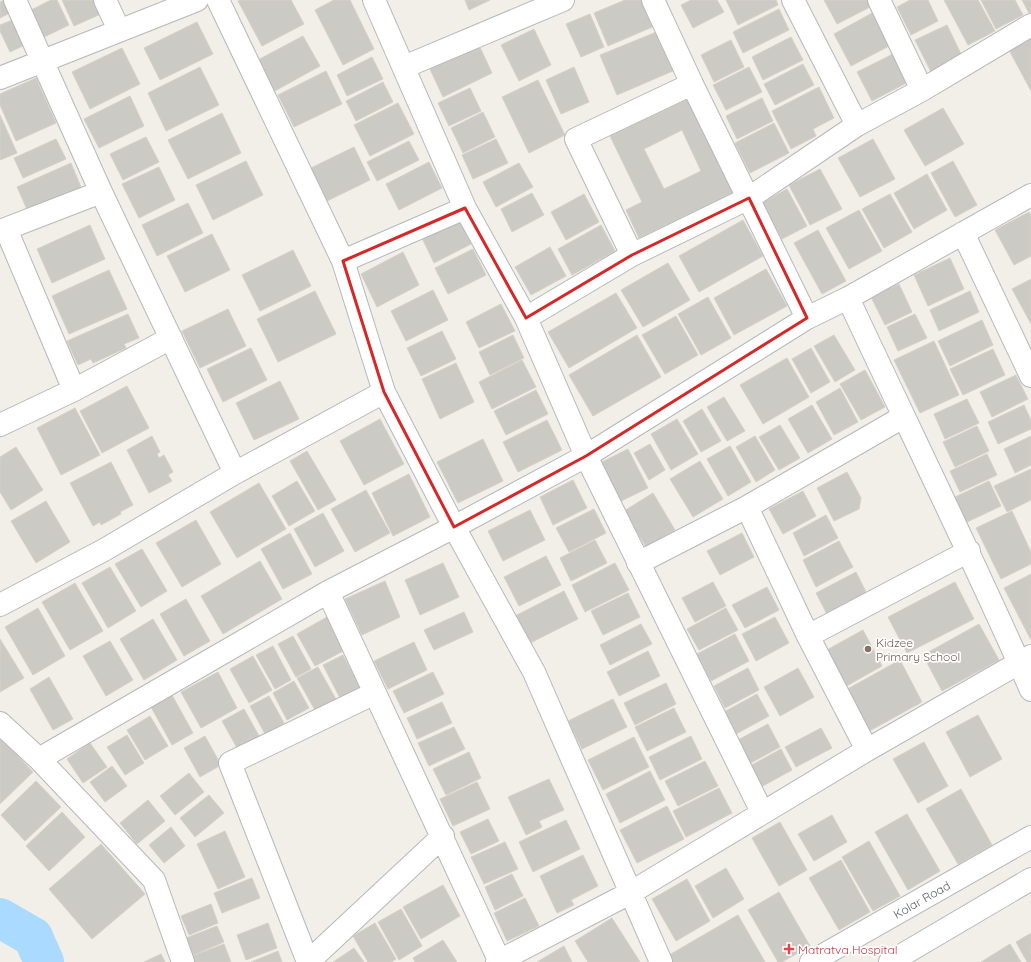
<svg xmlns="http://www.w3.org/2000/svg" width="1031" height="962" font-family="Quicksand,sans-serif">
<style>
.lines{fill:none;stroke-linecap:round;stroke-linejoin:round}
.river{stroke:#aadaff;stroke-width:40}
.building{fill:#cccac5;stroke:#d6d1c6;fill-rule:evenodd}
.minor-casing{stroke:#b5b8bc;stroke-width:24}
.secondary-casing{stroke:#b6babf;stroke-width:24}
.minor{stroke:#fff;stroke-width:22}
.secondary{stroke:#fff;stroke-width:22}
.marked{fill:none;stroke:#d62828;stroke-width:3;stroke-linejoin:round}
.education-dot{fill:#8d6e63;stroke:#fff;stroke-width:1.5}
.health-dot{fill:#e0444e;stroke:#fff;stroke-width:1.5}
.labels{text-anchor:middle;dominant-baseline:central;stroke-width:3.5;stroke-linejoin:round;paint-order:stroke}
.education-label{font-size:12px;fill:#785e54;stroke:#fff;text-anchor:start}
.street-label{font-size:12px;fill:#5f6368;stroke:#fff}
.health-label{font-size:12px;fill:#be3a42;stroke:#fff;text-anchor:start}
</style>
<rect width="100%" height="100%" fill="#f1efe8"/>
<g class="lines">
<path class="river" d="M0 918 33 937 44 962"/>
</g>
<path class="building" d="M4 0 10 13 0 18V2Z
M51 0H57L69 25 40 39 27 12Z
M62 0H97L103 13 74 26Z
M241 0H291L304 24 262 46 238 1Z
M334 0H350L374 49 343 65 315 10Z
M465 0H490L469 10Z
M625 0H647L657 25 608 46 594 13Z
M691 0H717L724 12 693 28 681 5Z
M726 0H776L778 5 738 25Z
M824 0H871L874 5 837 24Z
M910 0H928L938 21 911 35 897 7Z
M944 0H978L995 31 968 45Z
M981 0H1015L1023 15 996 29Z
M1022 0H1031V12L1029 13Z
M779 9 789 30 743 53 733 32Z
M874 12 891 45 851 66 834 34Z
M590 14 604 47 581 57 566 24Z
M15 19 27 44 10 52 0 31V25Z
M197 22 213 54 160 80 144 48Z
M947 25 963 58 932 74 915 40Z
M534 29 551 65 519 81 501 45Z
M659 31 675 70 617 95 600 55Z
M303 36 320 66 273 92 256 61Z
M1031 36V91L1008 48Z
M791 37 803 60 763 80 752 57Z
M731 40 744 67 714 82 701 55Z
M478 43 492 73 443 97 429 67Z
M122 48 140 84 90 109 72 72Z
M897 52 912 80 872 101 857 72Z
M372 57 383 79 347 96 337 75Z
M803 64 814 85 775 105 764 84Z
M200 67 219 105 166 131 148 93Z
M574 67 589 102 561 114 546 80Z
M749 67 762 92 726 110 713 85Z
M326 71 342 104 294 127 278 95Z
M36 78 56 123 16 141 0 105V94Z
M538 80 565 135 529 153 502 97Z
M383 82 393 102 356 121 346 101Z
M819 87 834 118 813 129 816 136 791 149 772 111Z
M470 88 481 111 449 126 438 103Z
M130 96 144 126 99 148 84 119Z
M762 98 773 121 737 139 726 116Z
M688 99 733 193 639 238 626 210 642 202 610 136ZM682 130 701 171 664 189 644 149Z
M398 103 414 134 370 156 354 125Z
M943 108 964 144 925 166 904 130Z
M483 112 495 137 463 153 451 128Z
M222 113 241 153 188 179 168 140Z
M0 115 17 153 0 160Z
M774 123 789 153 750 173 735 143Z
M146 137 159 162 123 180 110 154Z
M56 139 66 159 23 178 14 158Z
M496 139 508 163 473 179 462 155Z
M873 139 895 179 860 197 838 158Z
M409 141 419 160 377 181 367 162Z
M354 147 370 180 327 201 311 168Z
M246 161 263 195 213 220 196 185Z
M953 161 977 205 955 217 931 173Z
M429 162 442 188 399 210 386 184Z
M71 163 83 192 30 216 17 187Z
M519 163 533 187 496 207 483 182Z
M159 167 175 200 139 218 122 184Z
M820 169 842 209 810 225 789 185Z
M927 174 947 210 914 229 894 193Z
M787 189 807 226 782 239 762 203Z
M532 193 544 215 512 232 501 209Z
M584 194 599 222 566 240 551 212Z
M890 194 912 232 884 248 862 209Z
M188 203 203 233 157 256 142 225Z
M859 210 882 251 849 269 826 228Z
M1029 212 1031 216V256L1014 265 995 230Z
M458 217 471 244 434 263 421 236Z
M743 220 763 256 699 292 679 256Z
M90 225 105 259 52 283 37 249Z
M601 225 615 251 572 275 558 249Z
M818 230 846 281 822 294 794 243Z
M212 234 230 270 185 292 167 256Z
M550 247 566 276 531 295 515 267Z
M473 249 486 275 448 294 435 268Z
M293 250 311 286 260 311 242 275Z
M403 252 419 285 377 307 361 274Z
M950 258 964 289 928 306 914 275Z
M668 263 690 300 643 327 621 290Z
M766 269 787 306 734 335 714 298Z
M109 270 127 309 69 334 52 296Z
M1031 279V324L1012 289Z
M899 284 912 312 885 325 871 297Z
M433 290 448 320 406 341 391 311Z
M315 291 336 334 278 362 257 319Z
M970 291 979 312 939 331 930 310Z
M616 293 637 328 569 368 548 332Z
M708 297 731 338 701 355 678 314Z
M501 304 515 331 479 348 466 322Z
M228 309 246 346 200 368 182 331Z
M128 314 139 338 124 344 126 348 93 363 91 359 78 365 67 341Z
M915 314 927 338 898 351 887 327Z
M676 316 698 355 665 374 642 335Z
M982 320 993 345 950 366 938 341Z
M442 331 456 359 421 376 407 348Z
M513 335 524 358 490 375 479 352Z
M637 335 661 377 593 416 569 375Z
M834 335 855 370 835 382 814 346Z
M934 341 959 395 920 413 894 360Z
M251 348 267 380 223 402 207 369Z
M811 348 830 382 811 393 792 359Z
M993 349 1005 375 963 395 950 369Z
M787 358 809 397 763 424 740 385Z
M522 360 536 387 492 409 479 382Z
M456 363 474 402 440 419 422 379Z
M865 370 885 407 861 420 840 384Z
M1016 375 1028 399 992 417 980 392Z
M280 381 299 419 254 440 236 403Z
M127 386 149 428 102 453 80 411Z
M840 388 858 422 834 435 816 402Z
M536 390 548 414 506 435 494 411Z
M724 397 745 431 727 441 707 407Z
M967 399 979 423 945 439 934 414Z
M812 405 832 439 808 453 788 419Z
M1024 405 1031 420V429L998 444 988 422Z
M75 408 100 455 61 475 37 428Z
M702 409 721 441 701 452 683 421Z
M380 419 404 464 364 485 340 441Z
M677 419 698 454 671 470 651 434Z
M547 420 562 450 518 472 503 442Z
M780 425 800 458 779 470 759 437Z
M977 426 989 451 955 467 943 442Z
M152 436 160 452 157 454 159 458 164 455 173 472 168 475 172 481 149 493 127 450Z
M755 436 775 470 756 482 736 447Z
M1031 436V465L1015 473 1004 449Z
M483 439 503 481 458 503 437 462Z
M650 444 665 470 649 480 634 453Z
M730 446 751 482 728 496 707 459Z
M16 447 43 490 11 510 0 492V457Z
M628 449 648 488 617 503 598 464Z
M307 451 336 500 318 510 290 461Z
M987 454 997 475 960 492 950 471Z
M700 461 723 499 693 517 670 479Z
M111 462 133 505 120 512 121 514 101 525 100 522 93 526 70 483Z
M1031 469V500L1007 512 994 486Z
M847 472 861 498 859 509 834 521 817 488Z
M409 474 430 517 393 536 372 493Z
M573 480 587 508 553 525 540 497Z
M297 481 315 511 289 526 272 496Z
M989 481 1001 506 965 523 953 498Z
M259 483 286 529 237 558 210 512Z
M366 490 390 533 355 552 331 509Z
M803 491 816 516 783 534 769 509Z
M653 493 675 530 646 547 624 511Z
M46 501 70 542 36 563 11 521Z
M594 509 606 533 569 552 556 528Z
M530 510 545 540 503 561 488 531Z
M1012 511 1031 552V564L1001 579 976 528Z
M323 513 344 551 315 567 294 529Z
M826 515 838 538 804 556 793 533Z
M196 520 221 564 182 587 156 543Z
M290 533 312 574 283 589 261 549Z
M742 533 754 557 720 575 707 551Z
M595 540 607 563 571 581 560 558Z
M839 541 853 567 816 587 803 560Z
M142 549 167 591 141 607 115 564Z
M546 556 561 585 519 606 504 577Z
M260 561 282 599 223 634 201 596Z
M443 563 459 597 420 615 405 580Z
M615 563 629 590 585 612 572 585Z
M110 567 136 611 108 628 82 583Z
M856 572 869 598 829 618 816 593Z
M1031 574V640L1004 588Z
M385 581 400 617 362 635 345 599Z
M713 582 726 606 695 622 682 598Z
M955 582 974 619 907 653 888 617Z
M75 583 103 631 70 650 42 602Z
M767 587 779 610 745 628 732 605Z
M564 591 578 619 528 644 515 616Z
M628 593 640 617 603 635 591 611Z
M186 599 210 641 184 656 160 614Z
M38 608 65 656 33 675 5 627Z
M726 608 738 630 699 650 687 629Z
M464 612 473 632 434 650 424 630Z
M327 617 345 650 315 666 297 634Z
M775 617 789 643 756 661 742 634Z
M153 619 177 660 144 680 120 639Z
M641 624 652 644 610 665 600 645Z
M979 624 999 660 942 691 923 655Z
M863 630 882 666 843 688 823 652Z
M735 634 749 661 711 681 697 654Z
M293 636 311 669 296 677 278 644Z
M0 639 24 678 0 692Z
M110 641 133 680 106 696 83 656Z
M414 642 427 670 388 689 374 661Z
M273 646 291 680 275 689 256 655Z
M648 651 660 676 619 696 607 672Z
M343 655 361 690 341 700 323 665Z
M253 656 272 690 249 703 230 669Z
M900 660 922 702 864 734 842 692Z
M318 667 337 701 316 712 297 678Z
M748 668 759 690 725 708 714 686Z
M798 668 814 697 780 716 764 687Z
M218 672 237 708 201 728 181 692Z
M433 672 444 694 404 713 393 691Z
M49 677 73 719 53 730 30 689Z
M294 681 309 708 287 720 273 693Z
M666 683 676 704 635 725 624 703Z
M757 694 769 716 736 734 724 712Z
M172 695 193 733 172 745 151 707Z
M269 696 284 723 265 734 250 706Z
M613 699 627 727 582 749 568 721Z
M442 702 452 723 417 739 407 718Z
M674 708 686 732 647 751 635 727Z
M244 709 263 743 241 755 222 721Z
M978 715 1002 759 970 777 946 732Z
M150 716 168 746 145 760 127 730Z
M768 724 780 747 747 765 734 742Z
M454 727 465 749 429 766 418 743Z
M821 728 832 748 796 767 785 747Z
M127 735 144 763 125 775 107 747Z
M205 736 221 765 200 777 184 748Z
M691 736 702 759 660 780 649 757Z
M0 737 33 772 0 804Z
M634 737 649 767 603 790 588 760Z
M924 742 948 786 918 803 893 759Z
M90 743 107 767 83 783 67 759Z
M781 749 792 770 761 787 750 766Z
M469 752 481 778 446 795 433 769Z
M705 761 718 786 678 806 665 781Z
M112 766 127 786 105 802 90 782Z
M650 771 665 800 620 823 606 794Z
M189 773 204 792 175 815 160 796Z
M549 779 564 810 539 821 542 827 526 835 508 797Z
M36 781 61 807 25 841 1 815Z
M477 782 490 809 453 826 440 799Z
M719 788 732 813 686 837 673 811Z
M961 789 992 845 958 864 926 809Z
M209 795 224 813 195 837 180 818Z
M148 800 165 821 137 844 120 823Z
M667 806 684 839 637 863 620 830Z
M62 812 85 837 49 871 26 846Z
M907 814 940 871 908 890 875 832Z
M832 815 847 842 814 861 798 834Z
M488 819 499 841 471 854 460 832Z
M566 820 580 849 533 872 519 842Z
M780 822 807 870 779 886 752 838Z
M171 827 185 846 164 863 149 845Z
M225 831 245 877 218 889 197 844Z
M869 841 900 896 873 911 842 857Z
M505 842 518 869 484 884 471 857Z
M101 844 145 894 92 939 49 889Z
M583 855 598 886 571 900 574 905 557 913 540 876Z
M841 860 870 912 839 930 809 878Z
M726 868 744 899 713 918 695 886Z
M512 874 523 896 495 910 485 887Z
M252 878 260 898 222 913 214 893Z
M687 879 710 921 676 941 652 899Z
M443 885 460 916 421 939 403 907Z
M779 892 810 946 782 962H778L748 910Z
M525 898 539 926 507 941 494 913Z
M211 904 218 923 189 935 181 916Z
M401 909 422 946 399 960 378 922Z
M738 915 765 962H667L664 958Z
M612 918 640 962H588L575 941Z
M268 923 277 948 246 960 237 935Z
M375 923 396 959 391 962H368L353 936Z
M217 926 224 942 193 955 186 938Z
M1031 933V962H1027L1016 942Z
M443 940 457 962H415L413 958Z
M224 944 231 962H185L184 959Z
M1010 944 1021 962H981Z
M564 946 572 962H537Z
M354 948 364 962H333Z
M278 951 282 962H251Z
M161 954 165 962H144Z"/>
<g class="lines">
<g class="minor-casing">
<path id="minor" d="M15 0 101 192 235 473
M105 0 119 30
M218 0 343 261 384 392 454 527 534 672 661 962
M374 0 465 208 526 318 586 456 762 812
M653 0 692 84 807 318
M793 0 857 125
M879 0 922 90
M404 67 563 0
M0 78 197 0
M6 229 74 390
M0 231 101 192
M963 233 1031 376
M632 255 576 139 692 84
M343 261 465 208
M848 298C909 429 973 558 1031 690
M526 318 632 255 749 198 857 125 922 90 1031 25
M0 425 74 390 171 338
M747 507 808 636 867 750
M638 563 747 507 903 417
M328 592 499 960
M0 605 104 550 235 473 384 392
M808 636 969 551
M0 723 39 759 154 880 183 962
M39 759 328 592 454 527 586 456 807 318 848 298 1031 195
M308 962 230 763 375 693
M308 962 443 836
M497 962 630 893 867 750 1031 656"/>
</g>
<g class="secondary-casing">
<g id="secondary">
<path id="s1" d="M811 962 1031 837"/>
<path d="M890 962 1031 879"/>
</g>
</g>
<use href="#minor" class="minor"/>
<use href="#secondary" class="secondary"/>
</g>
<path class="marked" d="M749 198 807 318 586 456 454 527 384 392 343 261 465 208 526 318 632 255Z"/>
<circle class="education-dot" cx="868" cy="649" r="4"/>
<path class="health-dot" d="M787 943h4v4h4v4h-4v4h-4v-4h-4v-4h4z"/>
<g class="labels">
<g class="education-label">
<text x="876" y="642">Kidzee<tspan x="876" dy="14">Primary School</tspan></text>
</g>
<g class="street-label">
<text stroke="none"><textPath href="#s1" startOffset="127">Kolar Road</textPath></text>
</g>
<g class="health-label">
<text x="798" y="949">Matratva Hospital</text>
</g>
</g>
</svg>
